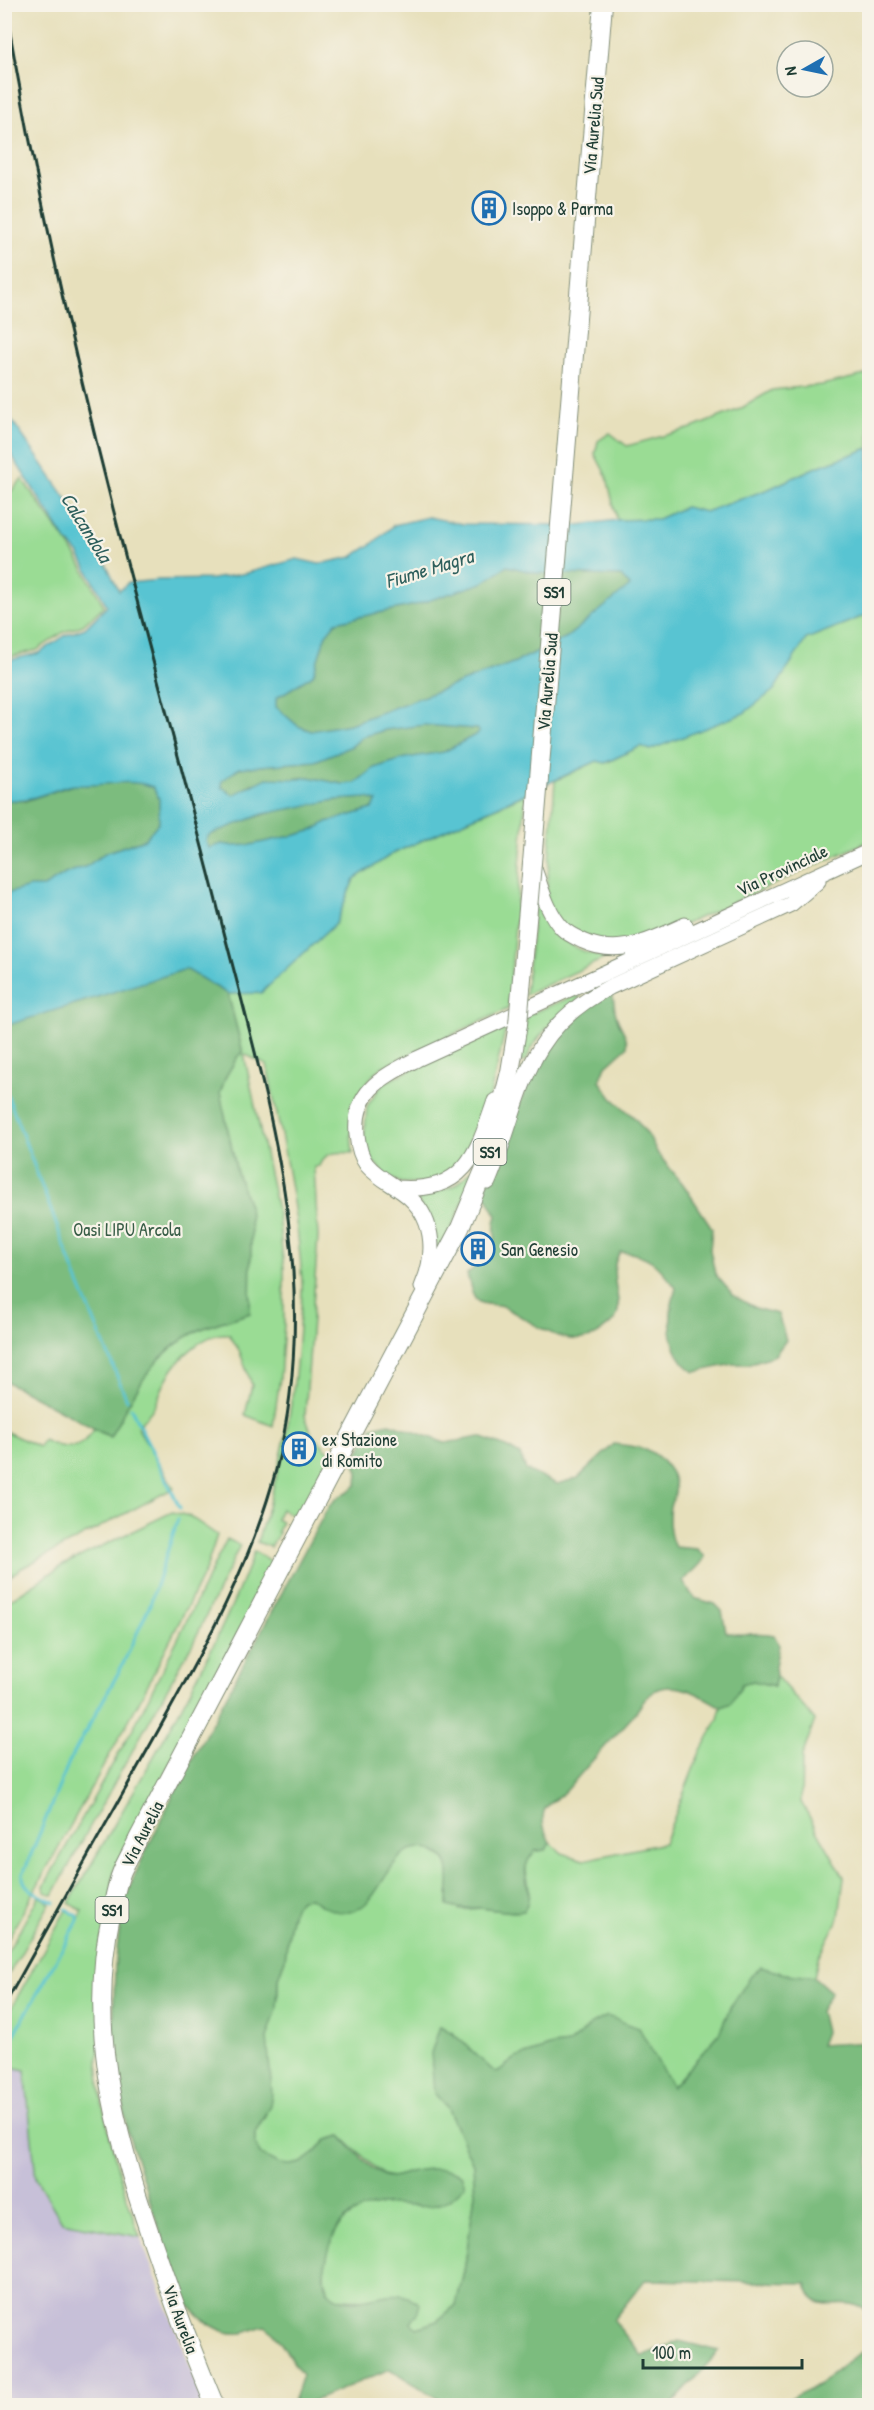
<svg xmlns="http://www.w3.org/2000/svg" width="874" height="2410" font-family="'Patrick Hand',sans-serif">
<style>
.industrial{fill:#c7c0d8}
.green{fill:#9adc94;stroke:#5c8c64;stroke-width:1.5}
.forest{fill:#7bbc7e;stroke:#4d7c59;stroke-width:1.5}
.water{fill:#58c4d2;stroke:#3c8083;stroke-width:1.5;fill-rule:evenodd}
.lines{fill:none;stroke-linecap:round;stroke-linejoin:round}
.stream{stroke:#58c4d2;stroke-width:3}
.secondary-casing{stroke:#838e78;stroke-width:17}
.primary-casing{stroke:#838e78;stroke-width:20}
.secondary{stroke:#fff;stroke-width:15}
.primary{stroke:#fff;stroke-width:18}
.rail{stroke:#1f3d34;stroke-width:3}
.primary-bridge-casing{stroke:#838e78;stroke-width:20;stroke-linecap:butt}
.primary-bridge{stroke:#fff;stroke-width:18}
.labels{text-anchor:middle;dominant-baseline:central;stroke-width:4.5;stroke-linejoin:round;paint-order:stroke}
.shield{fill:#f7f3e8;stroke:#60746a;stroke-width:1.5}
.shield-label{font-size:16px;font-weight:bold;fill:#1f3d34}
.street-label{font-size:18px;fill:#1f3d34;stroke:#f7f3e8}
.poi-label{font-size:18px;fill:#1f3d34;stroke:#f7f3e8;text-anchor:start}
.park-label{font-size:18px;fill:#385d47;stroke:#f7f3e8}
.water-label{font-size:20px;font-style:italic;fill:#2d5f5c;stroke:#f7f3e8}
</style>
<rect width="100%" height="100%" fill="#f7f3e8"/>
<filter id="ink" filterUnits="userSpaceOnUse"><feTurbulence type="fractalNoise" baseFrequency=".0167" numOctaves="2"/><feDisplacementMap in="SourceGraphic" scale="12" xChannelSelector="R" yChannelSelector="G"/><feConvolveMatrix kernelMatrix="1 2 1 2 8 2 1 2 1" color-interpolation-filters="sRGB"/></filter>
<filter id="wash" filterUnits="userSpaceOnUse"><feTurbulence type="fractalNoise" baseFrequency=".008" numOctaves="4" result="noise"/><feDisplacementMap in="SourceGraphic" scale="24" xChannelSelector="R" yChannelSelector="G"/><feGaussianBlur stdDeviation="1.35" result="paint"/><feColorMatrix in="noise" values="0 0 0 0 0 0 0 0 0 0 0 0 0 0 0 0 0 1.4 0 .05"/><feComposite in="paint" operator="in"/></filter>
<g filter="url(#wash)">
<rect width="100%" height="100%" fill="#e7e0bc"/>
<path class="industrial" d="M4 2066 25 2070 36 2179 39 2186 62 2222 140 2237 205 2405H5Z"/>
<path class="green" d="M869 374V448L814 468 769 489 705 512 685 507 658 519 617 520 607 477 595 454 598 441 610 433 627 446 692 428 740 409 772 390 822 385Z
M22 479 75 554 104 606 83 625 64 632 37 650 5 658V498Z
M869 614V841L648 941 619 948 564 930 546 901 555 781 597 761 606 763 641 746 806 639Z
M526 794 508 1009 382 1067C352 1092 348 1116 353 1153 338 1152 325 1151 319 1166L314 1167 318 1237 305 1416 312 1435 334 1456 300 1519 281 1509 276 1519 282 1522 277 1531 279 1533 271 1547 257 1542C281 1470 295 1403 299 1327 300 1312 303 1297 302 1282 298 1209 281 1136 267 1065L244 1054 278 1215 284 1269V1325L280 1378 273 1426 245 1415 252 1385 239 1350 229 1334C206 1331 180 1357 169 1375 163 1384 160 1395 155 1405 151 1413 143 1420 137 1427L174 1488 20 1569 5 1580 4 1437 7 1432 39 1447 43 1440C64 1450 81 1452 94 1429L110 1437C134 1394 151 1354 197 1331 213 1323 233 1319 250 1313L251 1234 249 1206 237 1173 220 1093 226 1076 238 1056 243 1053 228 994 261 992 336 923 354 879 392 854Z
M535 902C549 933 573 953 608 957L525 995Z
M574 996 581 997C559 1016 536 1034 526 1061L519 1062 527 1015Z
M507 1023 483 1126 458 1169 432 1183H401L388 1177 371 1159 364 1139 367 1106 383 1083Z
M472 1170 475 1173 442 1252 437 1250 418 1199 456 1185Z
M172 1512 189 1516 217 1535 206 1569 140 1700 5 1944V1603L65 1564Z
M227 1539 240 1545 193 1643 93 1821 53 1895 45 1892 44 1886 137 1721Z
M254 1551 275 1564 114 1870 98 2062 102 2102 118 2170 140 2237 62 2222 36 2179 25 2070 5 2066V2019L66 1910 78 1916V1921L83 1911 69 1903C134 1788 208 1675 254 1551Z
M776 1676 815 1720 802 1757 801 1802 844 1877 839 1917 818 1958 814 1977 776 1973 731 2005 719 2034 671 2088 639 2028 592 2024 569 2044 553 2046 516 2058 496 2073 460 2042 452 2031 434 2093 447 2107 473 2164 475 2193 464 2272 456 2305 437 2321 417 2328 410 2323 417 2314C401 2310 385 2303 368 2300 357 2298 343 2302 333 2295 315 2282 328 2242 338 2227 344 2219 354 2212 363 2207 376 2201 394 2203 408 2206L416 2171 393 2177 383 2175 341 2136 327 2140 310 2157 301 2163 290 2165H279L260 2154 255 2143V2133L266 2115 267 2038 278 1999V1978L285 1959 289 1926 294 1907 300 1898H310L320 1905 369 1901C377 1890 395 1858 405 1851 422 1841 446 1853 450 1872 451 1879 449 1888 448 1895L459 1910 481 1908 514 1912 524 1911C525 1905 529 1898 529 1892 530 1872 518 1870 535 1851L546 1850 550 1842 562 1853 584 1860 664 1843 700 1752 718 1719 721 1707 731 1703 742 1684 753 1681 774 1686Z
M39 1896 50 1903 5 1981V1956Z"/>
<path class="forest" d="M507 566 536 573 621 576 631 586 567 637 518 661 350 724 311 731 298 726 276 707V698L313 675 326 634 336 622 415 605 481 583Z
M424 725 477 729 479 733 444 752 406 758 374 768 355 783 342 784 308 777 251 784 241 793 233 795 222 787V781L238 768 315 761 352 746 362 737 385 730Z
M109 782H142L153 787 159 799V822L145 839 105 853 87 866 65 874 44 887H30L5 894V800L25 801 73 785H87Z
M367 798 378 801 372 809 327 822 314 830 296 835 250 845 235 846 222 844 209 848 206 841 208 836C254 814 315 799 367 798Z
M186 969 228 994 243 1053 238 1056 226 1076 220 1093 237 1173 249 1206 251 1234 250 1313C233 1319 213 1323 197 1331 151 1354 134 1394 110 1437L5 1381 4 1026Z
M610 987C615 997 613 1005 616 1015 619 1027 628 1034 627 1047L606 1066 600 1081 612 1098 636 1119 650 1138 658 1154 683 1184 712 1228 710 1250 715 1274 735 1297 758 1309 778 1314 786 1340 775 1355 748 1364H733L695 1372C667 1355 667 1317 676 1288 659 1266 650 1253 620 1252 606 1273 623 1298 617 1315 615 1322 607 1327 602 1331 569 1356 531 1320 502 1306 495 1303 486 1306 479 1302 471 1298 470 1282 467 1274 477 1264 494 1255 495 1240 496 1228 492 1227 497 1216L484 1192 545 1041Z
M390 1423 445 1443 480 1437 506 1447 520 1455 526 1470 557 1484 578 1478 614 1444C638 1447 652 1446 667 1467 673 1475 677 1483 675 1493 675 1498 671 1501 670 1506 668 1519 669 1536 675 1547L697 1549 705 1557C699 1569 691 1571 683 1582L694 1598 715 1604 722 1611 726 1632C742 1638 757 1630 774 1635L779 1645 775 1666 776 1676 774 1686 753 1681 742 1684 731 1703 721 1707C703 1697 684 1683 661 1688 647 1691 641 1707 632 1717 611 1741 588 1764 568 1789 561 1797 548 1801 544 1811 541 1822 545 1833 550 1842L546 1850 535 1851C513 1875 538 1885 524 1911 509 1913 496 1910 481 1908 469 1907 460 1911 448 1906 447 1884 459 1855 426 1849 389 1841 384 1902 353 1911 338 1916 322 1906 310 1898L300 1899 294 1907 289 1926 285 1959 278 1978 277 2009 267 2038 272 2093 270 2105 255 2133V2143L260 2154 279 2164 290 2165 301 2163 310 2157 327 2140 341 2136C351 2147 369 2168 382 2175 392 2180 404 2173 414 2171 430 2168 446 2168 461 2174L465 2185C459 2192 449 2201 439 2204 411 2212 382 2196 355 2213 345 2219 338 2225 334 2236 330 2244 328 2253 326 2262 323 2274 321 2287 333 2295 360 2314 392 2279 420 2304L417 2314 411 2323 417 2328 437 2321 456 2305 464 2272 475 2193 473 2164 447 2107 434 2093 431 2053 440 2026C458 2034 479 2059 496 2073L516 2058 553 2046 569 2044 592 2024 607 2016 639 2028 672 2087 719 2034 731 2006 751 1976 761 1967 785 1974 814 1977 831 1992 820 2011 825 2032 820 2045 869 2042V2311C864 2309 857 2305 851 2304 829 2301 814 2313 806 2283L645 2280 613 2320 642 2356 679 2341 719 2351 670 2406 448 2405 390 2369 304 2405H292L302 2375 274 2333 265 2326C257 2327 250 2332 242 2333 222 2336 199 2319 188 2304L160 2232 127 2130 113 2037 115 1967 122 1907 137 1870 175 1791 319 1524C324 1515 328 1505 336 1499 344 1493 351 1491 357 1484L358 1472 354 1461 372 1427Z
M869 2349V2405H782C792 2395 806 2392 819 2384 836 2373 849 2356 869 2349Z"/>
<path class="water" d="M4 409 94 538 119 591 128 583 159 580 212 579 247 573 297 559 319 564 352 557 372 544 394 525 428 517 463 524 579 525 617 520 658 519 685 507 705 512 769 489 814 468 869 448V614L806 639 774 690 744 713 650 750 641 746 605 763 597 761 392 854 354 879 336 923 261 993 228 994 186 969 5 1026V894L30 887H44L65 874 87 866 105 853 145 839 159 822V799L153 787C131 778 110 785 87 785 81 786 75 784 68 786 45 793 30 802 5 800V661L39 653 66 635 85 628 107 606 78 553 66 540 5 445ZM507 566 536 573 621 576 630 586 567 637 518 661 350 724 311 731 298 726 276 707V698L313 675 326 634 336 622 415 605 482 583ZM424 725 477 729 479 733 444 752 406 758 374 768 355 783 342 784 308 777 299 779 267 778 233 795 222 787V781L239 768 315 761 352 746 362 737 385 730ZM367 798 377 801 372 809 327 822 314 830 296 835 250 845 235 846 222 844 209 848 206 841 208 836 214 833 263 814 335 800Z"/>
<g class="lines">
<path class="stream" d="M4 578 10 591 4 604
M4 1086 77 1279 127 1400
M131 1408 180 1508
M54 1902C42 1896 21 1889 23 1874L69 1762 122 1666 149 1607 178 1519
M4 2053 78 1921V1916L66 1909"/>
</g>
</g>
<g filter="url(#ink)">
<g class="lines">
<g class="secondary-casing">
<path id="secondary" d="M533 866C541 887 547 913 563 929 568 934 577 938 583 941 620 958 651 940 685 925
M488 1182C523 1100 520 1032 610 987L791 904 818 881
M397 1188C464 1193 476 1157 495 1101
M422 1287C435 1258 436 1222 410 1198 397 1186 379 1179 367 1165 360 1156 358 1145 357 1135 353 1090 383 1077 417 1059L870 851"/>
</g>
<g class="primary-casing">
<path id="primary" d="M532 863 603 4
M215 2406C192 2351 171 2296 152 2240 115 2133 87 2029 111 1915 114 1900 116 1885 122 1871 127 1860 133 1850 138 1839L460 1228 487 1163 510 1072 518 1024"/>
</g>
<use href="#secondary" class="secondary"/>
<use href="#primary" class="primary"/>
<path class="rail" d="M4 2006C51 1922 97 1839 144 1756 195 1664 249 1573 276 1470 323 1286 272 1117 226 940 199 834 171 728 143 623 88 419 40 213 5 4"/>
<g class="primary-bridge-casing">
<path id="primary-bridge" d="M518 1024 532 863"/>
</g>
<use href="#primary-bridge" class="primary-bridge"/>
</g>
</g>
<defs>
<g id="building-ring" transform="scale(1.725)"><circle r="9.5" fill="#f7f3e8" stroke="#1f6fb2" stroke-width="1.5"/><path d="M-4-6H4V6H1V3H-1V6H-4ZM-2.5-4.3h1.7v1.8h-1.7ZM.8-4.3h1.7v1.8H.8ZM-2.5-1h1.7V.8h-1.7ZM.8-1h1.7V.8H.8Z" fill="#1f6fb2"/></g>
</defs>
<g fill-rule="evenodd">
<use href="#building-ring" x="489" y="208"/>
<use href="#building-ring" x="478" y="1249"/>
<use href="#building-ring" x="299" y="1449"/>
</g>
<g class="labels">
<g class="shield">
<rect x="537.5" y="579" width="33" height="26" rx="4.5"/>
<rect x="473.5" y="1139" width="33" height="26" rx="4.5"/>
<rect x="95.5" y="1897" width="33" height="26" rx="4.5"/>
</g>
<g class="shield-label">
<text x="554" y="592">SS1</text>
<text x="490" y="1152">SS1</text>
<text x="112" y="1910">SS1</text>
</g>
<g class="street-label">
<text transform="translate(593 126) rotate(-85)">Via Aurelia Sud</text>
<text transform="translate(547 682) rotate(-85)">Via Aurelia Sud</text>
<text transform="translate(782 870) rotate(-25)">Via Provinciale</text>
<text transform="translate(142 1834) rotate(-63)">Via Aurelia</text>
<text transform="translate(181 2319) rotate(70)">Via Aurelia</text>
</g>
<g class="poi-label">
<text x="512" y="208">Isoppo &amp; Parma</text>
<text x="501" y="1249">San Genesio</text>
<text x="322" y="1439">ex Stazione<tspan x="322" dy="21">di Romito</tspan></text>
</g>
<g class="park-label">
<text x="127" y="1229">Oasi LIPU Arcola</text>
</g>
<g class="water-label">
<text transform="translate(87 527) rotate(58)">Calcandola</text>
<text transform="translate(429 568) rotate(-17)">Fiume Magra</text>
</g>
</g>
<rect width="874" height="2410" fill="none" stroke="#f7f3e8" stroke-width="24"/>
<g transform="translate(805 69) rotate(261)"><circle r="28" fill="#f7f3e8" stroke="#a1aaa0" stroke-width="1.5"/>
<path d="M0-4.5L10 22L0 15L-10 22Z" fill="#1f6fb2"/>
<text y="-9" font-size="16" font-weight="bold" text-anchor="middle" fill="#1f3d34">N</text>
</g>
<path d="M643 2359v9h159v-9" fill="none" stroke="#1f3d34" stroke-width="3"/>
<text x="652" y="2359" font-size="18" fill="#1f3d34" stroke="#f7f3e8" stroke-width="4.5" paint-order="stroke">100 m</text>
</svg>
